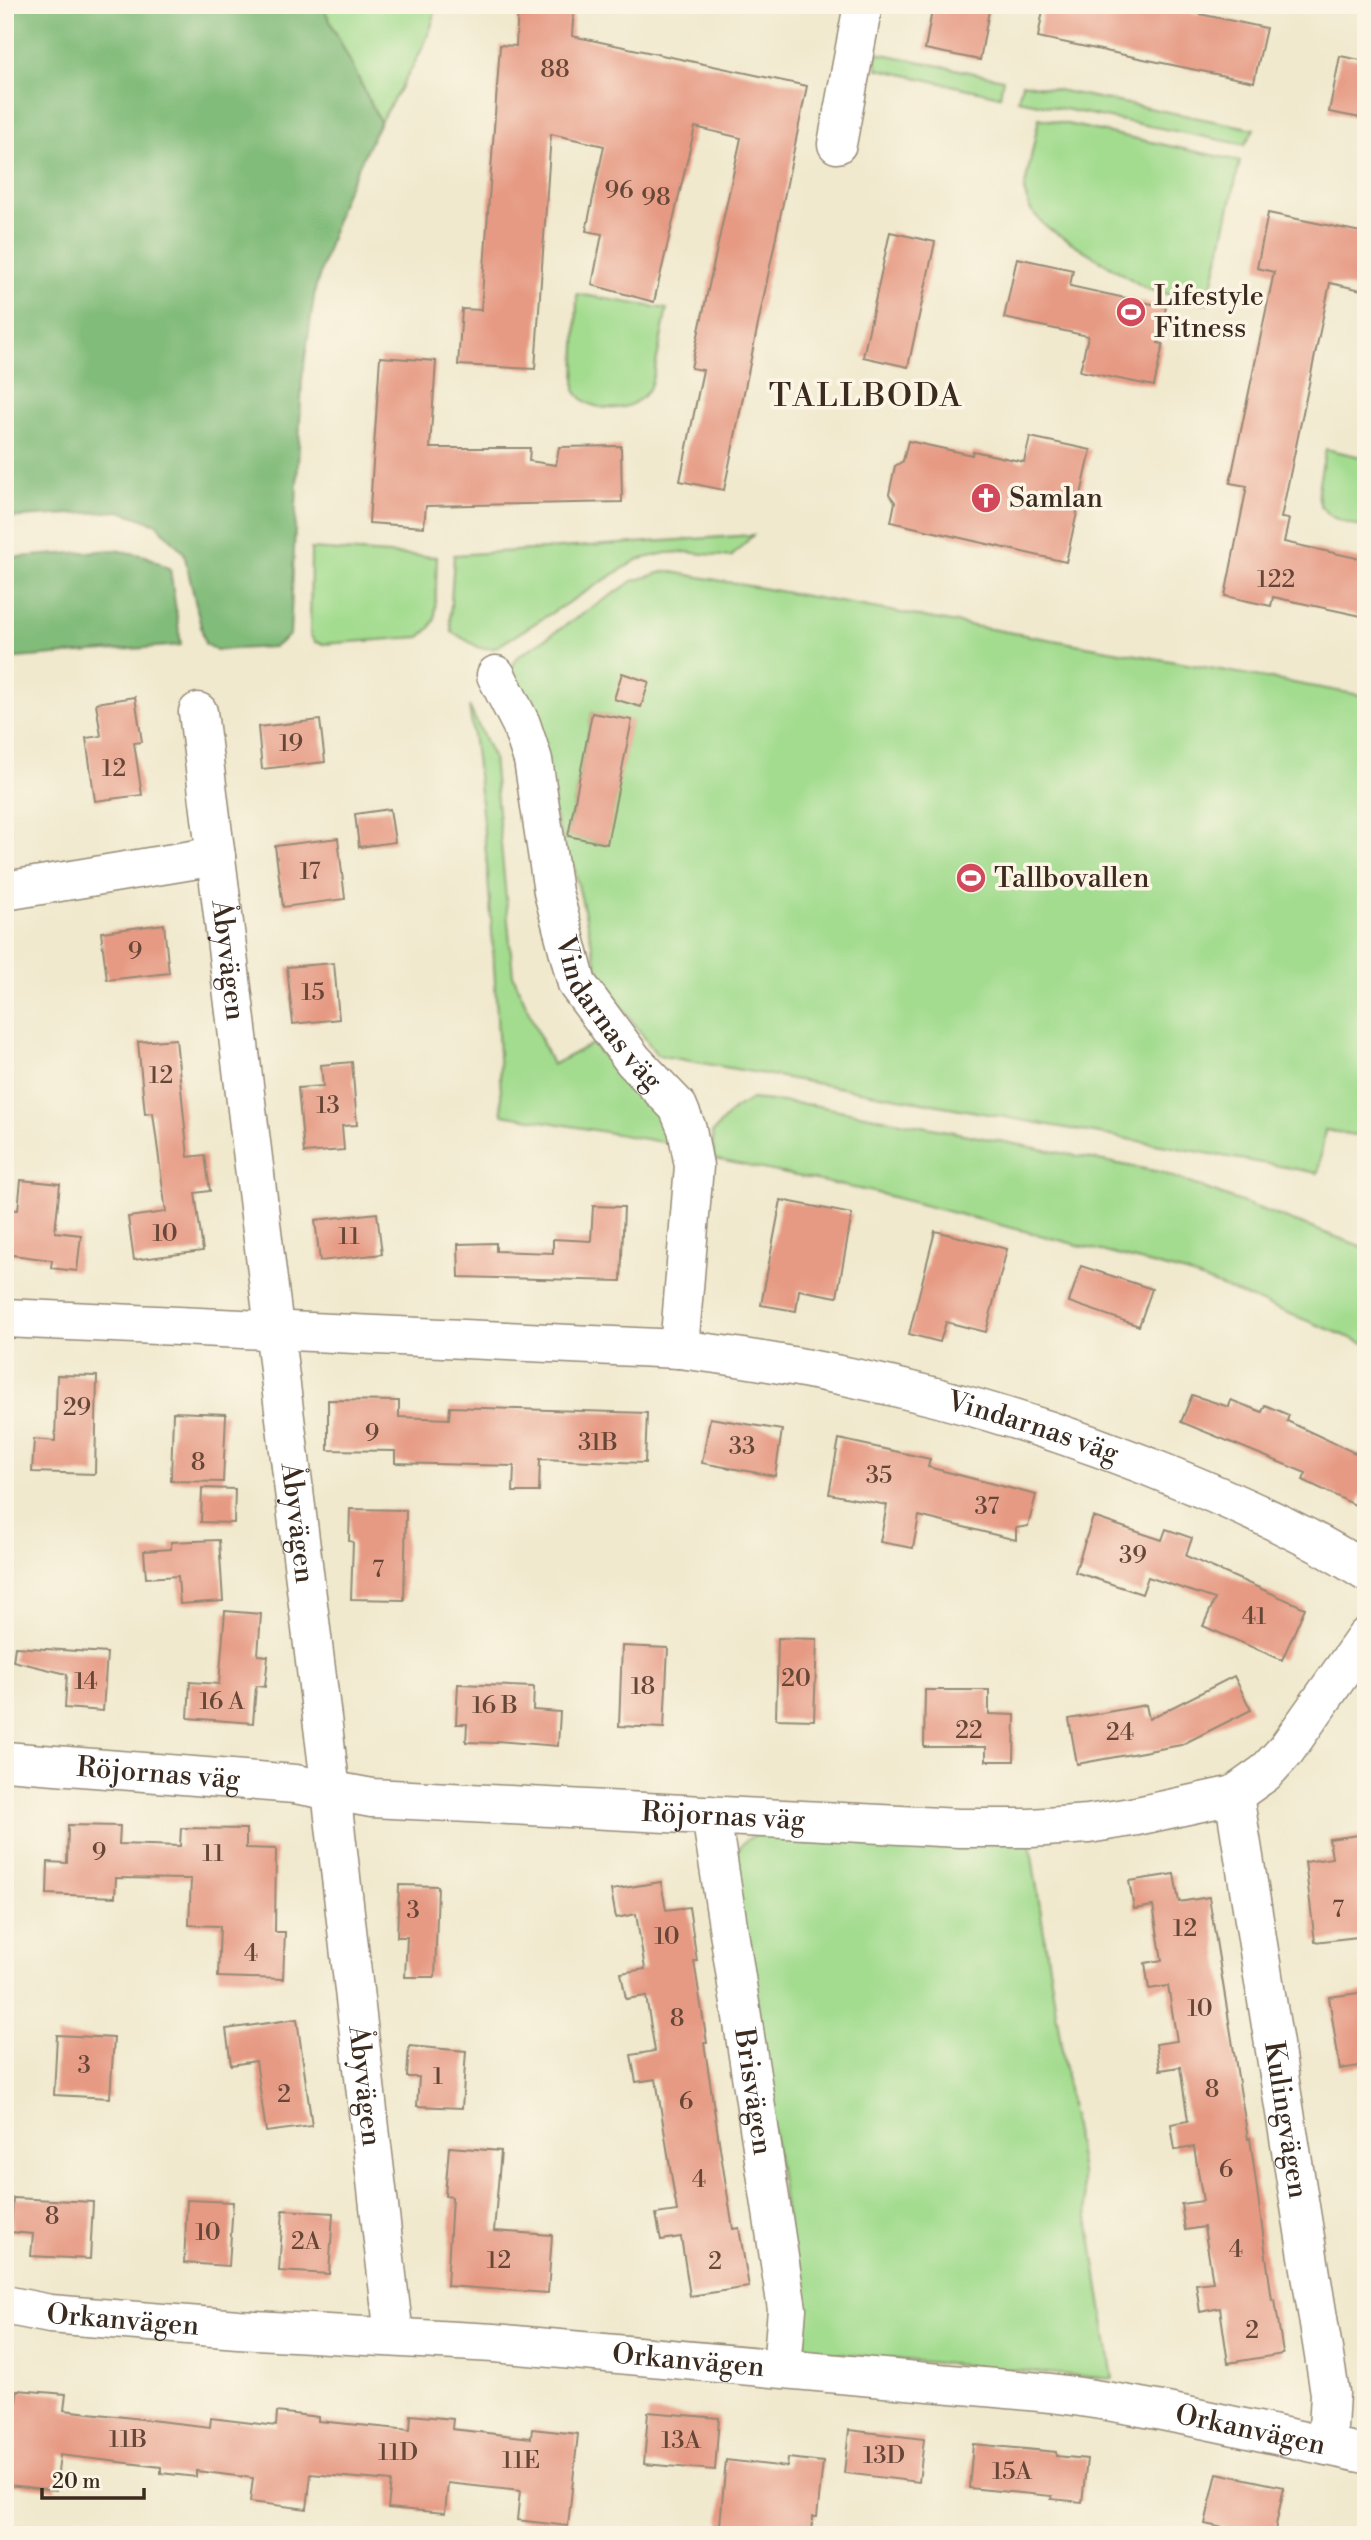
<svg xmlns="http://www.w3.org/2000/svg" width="1371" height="2540" font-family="'Libre Bodoni',serif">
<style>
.green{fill:#a3dc8f;stroke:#6f8356;stroke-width:2;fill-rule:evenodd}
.forest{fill:#82bc7a;stroke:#5e734c;stroke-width:2}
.building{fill:#e69a83}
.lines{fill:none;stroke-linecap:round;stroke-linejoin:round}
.street-casing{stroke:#968a76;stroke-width:41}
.street{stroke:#fff;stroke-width:38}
.labels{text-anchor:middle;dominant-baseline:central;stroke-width:7;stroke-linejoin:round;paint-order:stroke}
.number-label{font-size:24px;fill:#664637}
.poi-label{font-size:28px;fill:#3b2a1e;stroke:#fcf5e5;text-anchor:start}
.street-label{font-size:28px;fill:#3b2a1e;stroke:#fcf5e5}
.quarter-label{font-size:32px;letter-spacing:2px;fill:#3b2a1e;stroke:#fcf5e5}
</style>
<rect width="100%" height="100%" fill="#fcf5e5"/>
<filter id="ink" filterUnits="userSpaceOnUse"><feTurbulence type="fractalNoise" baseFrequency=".0143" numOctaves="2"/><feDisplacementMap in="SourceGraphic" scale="14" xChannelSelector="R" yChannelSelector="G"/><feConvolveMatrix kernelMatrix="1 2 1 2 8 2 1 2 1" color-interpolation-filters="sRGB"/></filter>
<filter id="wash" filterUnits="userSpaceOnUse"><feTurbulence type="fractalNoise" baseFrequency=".00686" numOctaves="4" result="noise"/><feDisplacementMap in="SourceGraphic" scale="28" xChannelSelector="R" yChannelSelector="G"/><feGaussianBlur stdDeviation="1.57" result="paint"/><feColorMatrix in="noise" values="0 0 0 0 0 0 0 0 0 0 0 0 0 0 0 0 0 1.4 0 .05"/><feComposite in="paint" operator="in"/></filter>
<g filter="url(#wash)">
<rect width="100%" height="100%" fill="#f0e9ce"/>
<path class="green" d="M322 5H436C433 40 398 91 380 122Z
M878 53 1003 79 1000 96 878 69 876 63Z
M1022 83 1254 129 1245 145 1018 100Z
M1039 118 1240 161 1208 304 1147 289 1046 227 1030 209 1024 191Z
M577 294 667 309C663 325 655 378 649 389 639 404 623 410 606 408 592 407 582 402 575 390Z
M1326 449 1366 458V528C1307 515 1315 500 1326 449Z
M753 535 731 557 686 552 666 553 637 560 495 648H480L452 632 450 620 454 555Z
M311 549 437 557 435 619 430 628 420 637 323 644 315 642 310 635Z
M666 571 1366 696V1137L1325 1130 1318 1173 657 1055 599 974 573 863 566 855 512 669 516 658 633 581ZM592 713 631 721 606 844 568 835Z
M469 706 493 757 513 975 552 1065 592 1044 655 1111 673 1144 502 1114C495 977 489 841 469 706Z
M752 1099 813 1105 1160 1172 1366 1248V1344L1186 1273 873 1192 714 1159 712 1133 734 1109Z
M763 1832 1030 1843 1113 2379 806 2351 733 1861C739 1844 746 1838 763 1832Z"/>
<path class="forest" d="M5 5H322L380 122 343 198 315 290 302 379 290 635 274 647 216 650 205 644 184 553 157 524 120 511 5 518Z
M115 550 146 556 170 569 181 645 5 659V558Z"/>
<g id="blocks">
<path class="building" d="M518 5H574L572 36 807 86 724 490 680 481 703 370 691 368 741 138 695 127 654 302 592 285 602 234 586 231 604 146 551 134 535 369 458 365 462 309 481 310 500 45 516 46Z
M933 5H990L980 60 925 49Z
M1044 5H1157L1266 28 1254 82 1038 37Z
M1340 56 1366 61V119L1329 112Z
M1268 213 1366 233V291L1330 283 1281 518 1289 519 1284 542 1366 560V617L1273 597 1271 606 1225 596 1247 486 1230 483 1274 272 1257 268Z
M890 232 935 242 908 367 863 357Z
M1017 258 1073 270 1070 286 1166 307 1158 343 1163 344 1154 386 1080 371 1088 336 1004 318Z
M380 357 436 361 430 448H530L529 461 556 465 559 447 621 446 622 502 426 506 424 527 369 523Z
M1030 437 1091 450 1066 562 891 522 895 502 889 494 895 466 903 461 908 441 972 455 973 451 1024 462Z
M622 673 649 682 641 707 614 699Z
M135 697 142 742 134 743 142 795 95 801 86 738 101 736 96 703Z
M592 713 632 720 607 844 568 836Z
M320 720 325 762 262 769 258 727Z
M390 809 395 842 359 847 355 814Z
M338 838 345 899 283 907 275 846Z
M164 924 169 973 107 980 101 932Z
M334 963 339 1019 293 1024 287 967Z
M176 1039 188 1157 205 1155 210 1191 195 1193 203 1251 134 1260 128 1217 166 1212 153 1113 145 1114 138 1042Z
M352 1062 357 1125 342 1126 344 1150 304 1153 298 1088 323 1086 321 1065Z
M21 1180 60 1184 55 1232 81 1235 77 1271 51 1268 52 1260 5 1254V1209L18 1210Z
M781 1200 852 1214 837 1297 799 1290 796 1311 761 1305Z
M593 1206 624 1207 621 1281 459 1277 458 1244 496 1243V1251L553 1253V1239L591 1241Z
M377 1213 382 1254 320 1261 315 1220Z
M935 1231 1007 1249 986 1332 946 1322 940 1342 909 1334Z
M1081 1266 1152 1289 1139 1326 1069 1302Z
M57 1375 97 1376 95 1474 32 1472 34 1439 55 1441Z
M1192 1395 1229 1407 1231 1400 1262 1412 1265 1405 1289 1415 1287 1421 1366 1458V1487L1357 1506 1303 1480 1306 1473 1181 1422Z
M328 1400 399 1401V1417L449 1419 450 1407 647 1413 645 1463 540 1459 539 1492H513L514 1466 395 1463V1451L328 1450Z
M173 1412 226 1414 223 1482 171 1481Z
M710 1418 782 1430 775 1476 702 1463Z
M839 1439 930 1459 928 1467 1036 1495 1028 1526 1016 1528V1540L919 1516 913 1548 880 1542 887 1505 829 1494Z
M202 1488 235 1489 234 1523 201 1522Z
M350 1509 406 1510 404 1600 351 1599 353 1542 349 1541Z
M1093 1517 1162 1540 1166 1529 1192 1538 1186 1556 1305 1608 1282 1660 1203 1626 1215 1599 1148 1577 1142 1594 1075 1572Z
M219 1540 223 1601 180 1604 178 1576 146 1578 144 1551 171 1549V1542Z
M225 1611 261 1614 258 1655 268 1656 265 1687 256 1686 253 1723 188 1718 190 1682 219 1684Z
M778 1638 817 1639 814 1720 776 1719Z
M622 1646 668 1648 664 1728 619 1726Z
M15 1647 107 1653 103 1711 65 1708 67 1674 13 1661Z
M1234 1676 1251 1710 1181 1745 1077 1764 1069 1719 1146 1705 1149 1719Z
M458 1684 534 1687 533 1710 560 1712 558 1746 497 1741V1743L466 1742 467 1724H456Z
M925 1690H989V1714L1015 1715 1014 1761H986V1747H924Z
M68 1825 120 1826 119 1844 180 1846 181 1828 246 1829V1848L276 1849 275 1932H285L283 1979 218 1977 220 1926 189 1925 191 1879 116 1878 115 1897 47 1894 48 1862 67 1863Z
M1366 1834V1936L1315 1942 1305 1862 1332 1858 1329 1839Z
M1174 1874 1179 1902 1209 1897 1248 2139 1250 2138 1272 2300 1275 2299 1283 2354 1228 2363 1220 2308 1200 2312 1196 2284 1213 2282 1204 2227 1185 2230 1181 2204 1203 2201 1194 2147 1175 2150 1171 2124 1188 2121 1180 2067 1160 2070 1156 2044 1177 2041 1168 1986 1149 1989 1145 1963 1162 1960 1153 1906 1134 1909 1129 1881Z
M661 1882 666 1910 689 1907 697 1961H694L707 2043H704L720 2148 733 2229 739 2228 749 2287 690 2296 681 2237 661 2240 656 2214 677 2211 656 2079 636 2082 631 2055 655 2051 646 1996 626 1999 621 1973 645 1969 636 1914 616 1918 611 1890Z
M399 1885 438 1886 435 1977H405L407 1937H397Z
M1366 1992V2065L1340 2069 1329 1997Z
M297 2019 312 2126 266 2132 256 2061 231 2065 226 2029Z
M57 2035 114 2038 110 2098 54 2095Z
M409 2046 466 2051 462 2108 417 2106 419 2077H407Z
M449 2147 501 2151 494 2231 552 2235 548 2293 447 2286 452 2197 445 2196Z
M13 2198 93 2202 90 2259 31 2256 33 2234 11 2232Z
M187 2200 233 2202 229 2266 184 2263Z
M283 2210 333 2213 329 2274 279 2271Z
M17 2390 66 2394 64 2410 210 2427 211 2418 276 2426 277 2412 318 2417V2421L410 2430 411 2415 453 2419 452 2429 531 2438 532 2429 578 2434 568 2526 517 2520 520 2491 448 2483 445 2513 388 2508 391 2481 311 2474 307 2509 250 2502 253 2478 196 2471V2477L161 2473V2467L60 2455 56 2490 8 2485 11 2454H5V2402L16 2403Z
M648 2412 719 2418 715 2470 644 2464Z
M849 2430 924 2439 919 2482 844 2473Z
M973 2444 1056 2452V2456L1087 2459 1082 2502 1051 2499 1052 2496 969 2488Z
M788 2458 823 2462 817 2517H813L812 2535H719L726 2460 787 2467Z
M1217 2473 1284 2487 1274 2535H1254L1205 2524Z"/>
</g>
</g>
<g filter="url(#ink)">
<use href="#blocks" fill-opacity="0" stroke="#968a76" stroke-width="2"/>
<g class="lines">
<g class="street-casing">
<g id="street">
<path d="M837 144 863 5"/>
<path id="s1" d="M496 675 521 724 533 760 553 892 577 984 633 1060 678 1107 687 1129 694 1166 679 1349"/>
<path id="s2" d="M198 712 331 1791 394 2336"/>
<path d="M5 891 216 856"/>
<path id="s3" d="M5 1318 679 1349C857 1371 1021 1412 1186 1482 1248 1508 1309 1535 1366 1572"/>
<path id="s4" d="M5 1761 295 1784 372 1798 959 1828H1031L1088 1824 1137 1816 1234 1795 1265 1773 1286 1750 1366 1637"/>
<path id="s5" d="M1234 1795 1330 2393 1327 2446"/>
<path id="s6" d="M711 1815 787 2309 782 2368"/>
<path id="s7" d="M5 2305 50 2314 238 2329 494 2343 1051 2393C1157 2406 1261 2433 1366 2454"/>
</g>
</g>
<use href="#street" class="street"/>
</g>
</g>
<defs>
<g id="stadium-disc" transform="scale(1.575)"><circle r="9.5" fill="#d1495b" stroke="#fcf5e5"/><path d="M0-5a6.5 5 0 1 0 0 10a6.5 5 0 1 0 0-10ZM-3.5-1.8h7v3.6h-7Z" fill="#fff"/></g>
<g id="church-disc" transform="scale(1.575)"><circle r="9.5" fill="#d1495b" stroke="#fcf5e5"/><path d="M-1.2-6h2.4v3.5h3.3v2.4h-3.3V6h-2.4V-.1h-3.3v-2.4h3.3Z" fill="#fff"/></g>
</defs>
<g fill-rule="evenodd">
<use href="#stadium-disc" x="1131" y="312"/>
<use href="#church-disc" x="986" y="498"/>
<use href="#stadium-disc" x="971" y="878"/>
</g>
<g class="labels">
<g class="number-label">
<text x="555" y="70">88</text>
<text x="619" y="191">96</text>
<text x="656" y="198">98</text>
<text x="1276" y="580">122</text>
<text x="291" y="744">19</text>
<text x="114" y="769">12</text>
<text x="310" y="872">17</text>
<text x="135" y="952">9</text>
<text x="313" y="993">15</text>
<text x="161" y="1076">12</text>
<text x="328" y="1106">13</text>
<text x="165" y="1234">10</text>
<text x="349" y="1237">11</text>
<text x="77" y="1408">29</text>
<text x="372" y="1434">9</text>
<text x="598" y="1443">31B</text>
<text x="742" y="1447">33</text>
<text x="198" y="1463">8</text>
<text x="879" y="1476">35</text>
<text x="987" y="1507">37</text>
<text x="1133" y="1556">39</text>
<text x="378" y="1570">7</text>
<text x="1254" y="1617">41</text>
<text x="796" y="1679">20</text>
<text x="86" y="1682">14</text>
<text x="643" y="1687">18</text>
<text x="222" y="1702">16 A</text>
<text x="495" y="1706">16 B</text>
<text x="969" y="1731">22</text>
<text x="1120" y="1733">24</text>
<text x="99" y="1853">9</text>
<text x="213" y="1854">11</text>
<text x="1338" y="1910">7</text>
<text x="413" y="1911">3</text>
<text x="1185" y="1929">12</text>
<text x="667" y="1937">10</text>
<text x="251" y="1954">4</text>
<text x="1200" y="2009">10</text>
<text x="677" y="2019">8</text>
<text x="84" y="2066">3</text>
<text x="438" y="2077">1</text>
<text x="1212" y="2090">8</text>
<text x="284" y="2095">2</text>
<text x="686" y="2102">6</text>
<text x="1226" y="2170">6</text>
<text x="699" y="2180">4</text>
<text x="52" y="2217">8</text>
<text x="208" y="2233">10</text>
<text x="306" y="2242">2A</text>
<text x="1236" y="2250">4</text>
<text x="499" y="2261">12</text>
<text x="715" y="2262">2</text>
<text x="1252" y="2331">2</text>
<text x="128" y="2440">11B</text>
<text x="681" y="2441">13A</text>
<text x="398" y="2453">11D</text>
<text x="884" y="2456">13D</text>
<text x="521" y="2461">11E</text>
<text x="1012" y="2472">15A</text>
</g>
<g class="poi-label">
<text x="1154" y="296">Lifestyle<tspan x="1154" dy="32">Fitness</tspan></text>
<text x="1009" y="498">Samlan</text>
<text x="994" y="878">Tallbovallen</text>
</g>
<g class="street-label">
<text stroke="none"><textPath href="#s2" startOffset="250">Åbyvägen</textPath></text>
<text stroke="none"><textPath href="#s1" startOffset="362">Vindarnas väg</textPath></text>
<text stroke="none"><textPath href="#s3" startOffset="1038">Vindarnas väg</textPath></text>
<text stroke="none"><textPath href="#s2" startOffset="817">Åbyvägen</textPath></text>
<text stroke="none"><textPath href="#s4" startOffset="154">Röjornas väg</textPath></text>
<text stroke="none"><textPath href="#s4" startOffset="721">Röjornas väg</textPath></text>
<text stroke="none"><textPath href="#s2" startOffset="1384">Åbyvägen</textPath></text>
<text stroke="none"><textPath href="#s6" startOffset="280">Brisvägen</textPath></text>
<text stroke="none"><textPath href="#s5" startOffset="329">Kulingvägen</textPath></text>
<text stroke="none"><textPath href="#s7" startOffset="119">Orkanvägen</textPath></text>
<text stroke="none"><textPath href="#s7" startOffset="686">Orkanvägen</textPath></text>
<text stroke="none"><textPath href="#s7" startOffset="1253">Orkanvägen</textPath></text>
</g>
<g class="quarter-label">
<text x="866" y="396">TALLBODA</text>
</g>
</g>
<rect width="1371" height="2540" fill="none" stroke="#fcf5e5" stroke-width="28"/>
<path d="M42 2488v10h102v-10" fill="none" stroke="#3b2a1e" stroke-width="3.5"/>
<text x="52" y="2488" font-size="21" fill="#3b2a1e" stroke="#fcf5e5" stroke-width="5" paint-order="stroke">20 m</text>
</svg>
